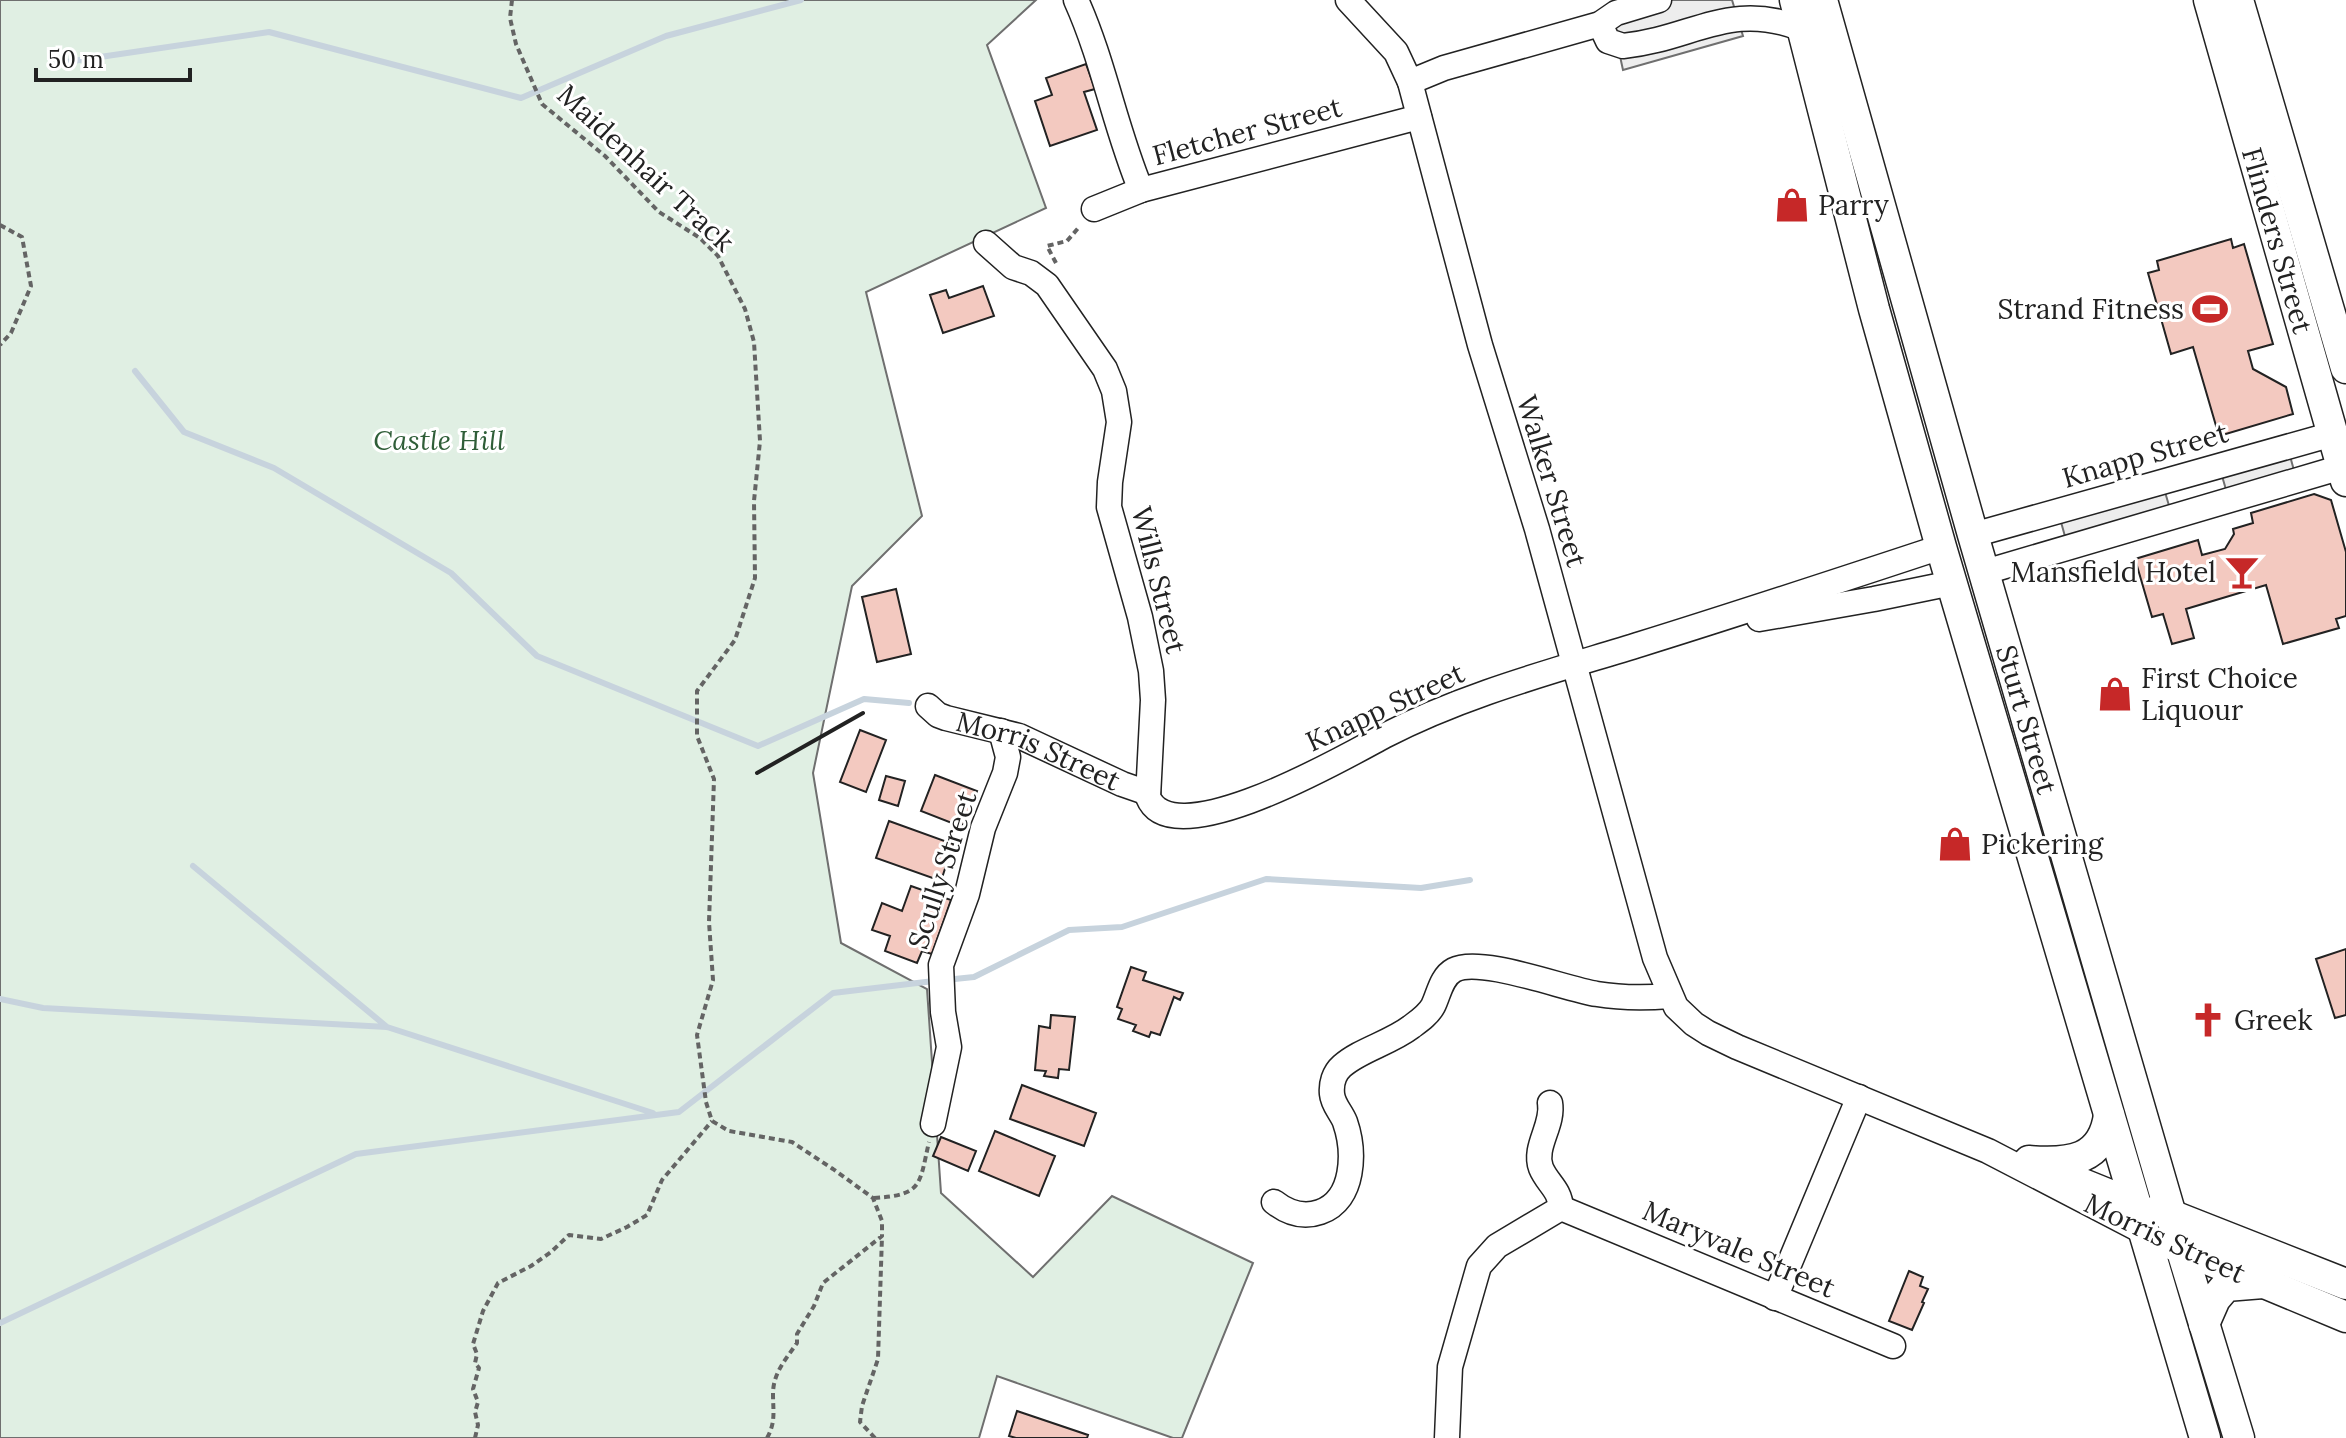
<svg xmlns="http://www.w3.org/2000/svg" width="2346" height="1438" font-family="Lora,serif">
<style>
.green{fill:#e0efe3;stroke:#6f6f6f;stroke-width:2}
.parking{fill:#ededed;stroke:#6f6f6f;stroke-width:2}
.lines{fill:none;stroke-linecap:round;stroke-linejoin:round}
.stream{stroke:#c7d3dd;stroke-width:6}
.building{fill:#f3c9c0;stroke:#222;stroke-width:2}
.minor-casing{stroke:#222;stroke-width:27}
.major-casing{stroke:#222;stroke-width:33}
.path{stroke:#646464;stroke-width:4;stroke-dasharray:6 4;stroke-linecap:butt}
.minor{stroke:#fff;stroke-width:24}
.major{stroke:#fff;stroke-width:30}
.wall{stroke:#222;stroke-width:4}
.labels{text-anchor:middle;dominant-baseline:central;stroke-width:6;stroke-linejoin:round;paint-order:stroke}
.street-label{font-size:28px;fill:#222;stroke:#fff}
.poi-label{font-size:28px;fill:#222;stroke:#fff;text-anchor:start}
.park-label{font-size:28px;font-style:italic;fill:#2f5e38;stroke:#fff}
</style>
<rect width="100%" height="100%" fill="#fff"/>
<path class="green" d="M0 0H1036L987 45 1046 208 866 292 922 516 852 586 813 773 841 943 927 989 941 1193 1033 1277 1112 1196 1253 1263 1182 1438H1173L997 1376 979 1438H0Z"/>
<path class="parking" d="M1659 0H1732L1743 36 1623 70 1611 15Z
M2290 456 2295 474 2227 493 2222 476Z
M2165 492 2170 509 2066 540 2061 522Z"/>
<g class="lines">
<path class="stream" d="M66 62 269 32 521 98 666 36 801 0
M135 371 184 432 274 468 451 573 537 656 758 746 864 699 909 703
M193 866 387 1027
M945 980 974 977 1069 930 1122 927 1266 879 1421 888 1470 880
M0 999 43 1008 387 1027 653 1113
M0 1323 356 1154 679 1112 833 993 934 981"/>
</g>
<path class="building" d="M1086 64 1095 89 1084 92 1097 130 1050 146 1035 101 1052 95 1046 78Z
M2231 239 2233 248 2244 244 2273 344 2248 351 2253 369 2286 387 2293 414 2219 436 2193 347 2171 354 2148 273 2159 270 2157 261Z
M983 286 994 316 943 333 930 295 946 290 949 298Z
M2314 494 2331 500 2346 552V616L2336 619 2339 628 2283 644 2266 585 2186 609 2194 638 2172 644 2163 614 2152 617 2135 559 2198 540 2202 555 2225 549 2234 534 2233 529 2253 523 2251 513Z
M896 589 911 654 877 662 862 597Z
M860 730 886 740 866 792 840 782Z
M935 775 977 791 962 827 921 811Z
M886 776 905 781 898 806 879 800Z
M889 821 953 844 941 881 876 858Z
M911 886 951 900 932 954 922 951 917 963 885 951 890 936 872 930 882 903 902 911Z
M2346 949V1015L2335 1018 2316 959Z
M1131 967 1146 972 1143 980 1183 993 1180 1000 1174 997 1160 1035 1151 1032 1149 1037 1133 1031 1136 1025 1118 1019 1122 1009 1117 1007Z
M1051 1015 1075 1017 1069 1070 1059 1069 1058 1078 1044 1076 1046 1071 1035 1070 1039 1026 1050 1028Z
M1022 1085 1096 1113 1084 1146 1010 1119Z
M995 1131 1055 1156 1039 1196 979 1171Z
M941 1137 976 1151 968 1171 933 1156Z
M1909 1271 1923 1277 1920 1286 1928 1289 1922 1302 1924 1303 1912 1330 1889 1321Z
M1017 1411 1088 1435 1087 1438H1016L1009 1436Z"/>
<g class="lines">
<g class="minor-casing">
<g id="minor">
<path d="M1076 0C1104 62 1115 128 1141 190"/>
<path d="M1348 0 1396 52 1410 82 1480 345 1537 529 1655 958 1676 1007 1694 1024 1708 1033 1737 1047 1988 1151 2144 1232"/>
<path d="M1600 24 1608 41 1623 46C1693 39 1730 0 1802 29"/>
<path d="M1410 82 1444 68 1600 24 1616 13 1659 0"/>
<path d="M1094 209 1141 190 1419 117"/>
<path d="M986 243 1013 267 1031 273 1047 285 1105 369 1114 391 1119 422 1110 482 1109 507 1140 617 1151 671 1153 700 1148 797C1172 858 1350 754 1384 736 1465 694 1554 671 1641 644 1741 613 1841 580 1941 547"/>
<path d="M1973 535 2333 434"/>
<path d="M1985 572 2342 467"/>
<path d="M1759 619 1874 599 1952 583"/>
<path id="s1" d="M928 706 938 715 946 718 1019 736 1122 784 1148 793"/>
<path d="M1550 1103C1554 1125 1533 1147 1541 1168 1547 1183 1560 1189 1561 1208"/>
<path d="M933 1124 949 1047 943 1012 941 965 967 894 983 828 1005 773 1008 757 1001 731"/>
<path d="M2041 1164 2135 1202"/>
<path d="M1274 1202C1288 1213 1303 1218 1320 1212 1355 1200 1355 1151 1345 1122 1341 1112 1333 1105 1332 1094 1331 1084 1334 1073 1342 1066 1360 1050 1390 1043 1411 1027 1419 1021 1428 1015 1433 1006 1439 994 1441 977 1454 970 1480 956 1565 989 1597 994 1621 998 1645 998 1670 996"/>
<path d="M1561 1208 1893 1346"/>
<path d="M1775 1298 1859 1097"/>
<path d="M1447 1438 1450 1367 1479 1266 1497 1246 1561 1208"/>
</g>
</g>
<g class="major-casing">
<g id="major">
<path d="M1795 0 1874 309 1941 547 2205 1438"/>
<path id="s2" d="M1822 0 1973 535 2171 1215 2239 1438"/>
<path id="s3" d="M2209 0 2346 481"/>
<path d="M2238 0 2346 368"/>
<path d="M2029 1161C2069 1164 2103 1161 2109 1115"/>
<path d="M2158 1210 2346 1284"/>
<path d="M2171 1244 2346 1317"/>
<path d="M2204 1324 2215 1299 2226 1286 2263 1283"/>
</g>
</g>
<path class="path" d="M512 0 510 18 516 44 542 104 605 156 659 212 700 238 718 256 745 309 754 342 760 441 754 501 755 578 735 640 697 691V736L714 779 709 922 713 980 697 1035 706 1102 712 1121 729 1131 792 1142 833 1169 873 1198 882 1221V1236L823 1283 814 1306 797 1334V1343C786 1359 773 1373 773 1394 773 1411 776 1422 767 1438
M0 225 22 237 31 286 11 333 0 345
M1056 263 1047 246 1067 241 1080 226
M874 1198C923 1195 919 1185 929 1142
M475 1438 478 1425 475 1412 478 1402 473 1389 479 1368 475 1363 477 1354 473 1344 483 1311 498 1283 531 1266 551 1252 569 1235 601 1239 627 1227 647 1215 662 1180 712 1121
M875 1438 860 1422 862 1406 878 1359 882 1236"/>
<use href="#minor" class="minor"/>
<use href="#major" class="major"/>
<path class="wall" d="M757 773 863 713"/>
</g>
<defs>
<g id="shop-bare" transform="scale(2.76)"><path d="M-5-2.5h2.3a2.7 3.5 0 0 1 5.4 0H5L5.5 6h-11ZM-1.5-2.5h3a1.5 2.3 0 0 0-3 0Z" fill="#c62828" stroke="#fff" stroke-width="2.5" paint-order="stroke"/></g>
<g id="stadium-bare" transform="scale(2.76)"><path d="M0-5a6.5 5 0 1 0 0 10a6.5 5 0 1 0 0-10ZM-3.5-1.8h7v3.6h-7Z" fill="#c62828" stroke="#fff" stroke-width="2.5" paint-order="stroke"/></g>
<g id="bar-bare" transform="scale(2.76)"><path d="M-6-5H6L.8 .8V4.5H3.5V6h-7V4.5H-.8V.8Z" fill="#c62828" stroke="#fff" stroke-width="2.5" paint-order="stroke"/></g>
<g id="church-bare" transform="scale(2.76)"><path d="M-1.2-6h2.4v3.5h3.3v2.4h-3.3V6h-2.4V-.1h-3.3v-2.4h3.3Z" fill="#c62828" stroke="#fff" stroke-width="2.5" paint-order="stroke"/></g>
</defs>
<g fill-rule="evenodd">
<use href="#shop-bare" x="1792" y="205"/>
<use href="#stadium-bare" x="2210" y="309"/>
<use href="#bar-bare" x="2242" y="572"/>
<use href="#shop-bare" x="2115" y="694"/>
<use href="#shop-bare" x="1955" y="844"/>
<use href="#church-bare" x="2208" y="1020"/>
</g>
<g class="labels">
<g class="street-label">
<text transform="translate(1247 131) rotate(-15)">Fletcher Street</text>
<text transform="translate(646 168) rotate(43)">Maidenhair Track</text>
<text stroke="none"><textPath href="#s3" startOffset="250">Flinders Street</textPath></text>
<text transform="translate(2145 455) rotate(-16)">Knapp Street</text>
<text transform="translate(1552 481) rotate(73)">Walker Street</text>
<text transform="translate(1159 580) rotate(76)">Wills Street</text>
<text transform="translate(1385 707) rotate(-25)">Knapp Street</text>
<text stroke="none"><textPath href="#s2" startOffset="748">Sturt Street</textPath></text>
<text stroke="none"><textPath href="#s1" startOffset="120">Morris Street</textPath></text>
<text transform="translate(942 870) rotate(-72)">Scully Street</text>
<text transform="translate(2165 1238) rotate(25)">Morris Street</text>
<text transform="translate(1739 1249) rotate(23)">Maryvale Street</text>
</g>
<g class="poi-label">
<text x="1818" y="205">Parry</text>
<text x="2184" y="309" text-anchor="end">Strand Fitness</text>
<text x="2216" y="572" text-anchor="end">Mansfield Hotel</text>
<text x="2141" y="678">First Choice<tspan x="2141" dy="32">Liquour</tspan></text>
<text x="1981" y="844">Pickering</text>
<text x="2234" y="1020">Greek</text>
</g>
<g class="park-label">
<text x="439" y="440">Castle Hill</text>
</g>
</g>
<path d="M36 68v12h154v-12" fill="none" stroke="#222222" stroke-width="4"/>
<text x="48" y="68" font-size="24" fill="#222222" stroke="#ffffff" stroke-width="6" paint-order="stroke">50 m</text>
</svg>
